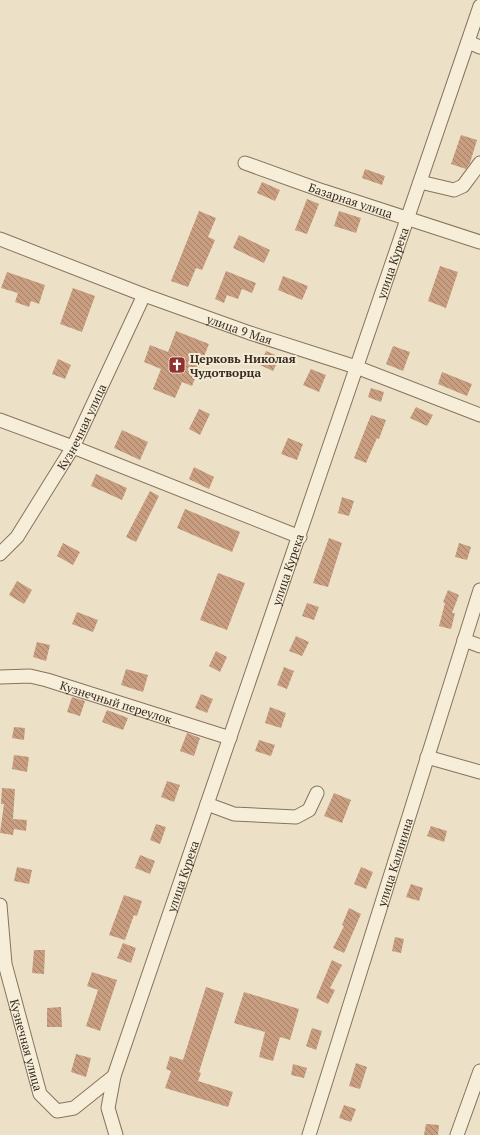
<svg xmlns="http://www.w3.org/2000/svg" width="480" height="1135" font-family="'PT Serif',serif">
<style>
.building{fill:url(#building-back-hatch)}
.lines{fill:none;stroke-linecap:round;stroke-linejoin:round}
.minor-casing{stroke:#87735e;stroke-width:15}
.minor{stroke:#f7eeda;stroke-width:13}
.labels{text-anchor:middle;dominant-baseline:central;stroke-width:4;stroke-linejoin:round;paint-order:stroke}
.street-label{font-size:12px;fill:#382c20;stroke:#f4ebd7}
.poi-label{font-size:12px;font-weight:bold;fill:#382c20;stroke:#f4ebd7;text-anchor:start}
</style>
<defs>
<pattern id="building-back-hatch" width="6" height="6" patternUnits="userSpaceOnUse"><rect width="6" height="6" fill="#c89d80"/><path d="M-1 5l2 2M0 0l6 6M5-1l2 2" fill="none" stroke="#a38068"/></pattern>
</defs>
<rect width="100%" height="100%" fill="#ece1c7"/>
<path class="building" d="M461 135 477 140 470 163 466 169 451 164Z
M365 169 385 176 382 185 362 178Z
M262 182 280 190 275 201 257 193Z
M307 199 319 204 307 234 295 230Z
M199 211 216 218 208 237 215 240 202 270 196 268 188 287 171 281Z
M339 211 361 218 356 233 334 226Z
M239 235 270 250 264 263 233 248Z
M440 266 458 272 446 308 428 301Z
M226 271 256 283 252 293 242 289 238 299 227 295 224 303 215 299Z
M7 272 45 285 39 304 31 301 29 307 15 302 18 293 1 288Z
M283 276 308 286 302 300 278 290Z
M73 288 95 296 82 332 60 324Z
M176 331 209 344 192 386 182 382 175 398 153 389 161 369 144 362 150 345 168 352Z
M393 346 410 352 403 371 386 364Z
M266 351 280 357 273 371 260 365Z
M58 359 71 365 65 379 52 374Z
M311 369 326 375 319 392 303 385Z
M442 372 472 384 467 396 438 384Z
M371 388 384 392 381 402 368 397Z
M416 407 433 415 427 426 410 418Z
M199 409 210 414 200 435 189 429Z
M371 415 386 420 379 439 377 438 366 463 354 458Z
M122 430 148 442 140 460 114 448Z
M288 438 303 444 297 460 281 454Z
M194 467 214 477 209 489 189 479Z
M96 474 127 488 122 500 91 486Z
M150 491 159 496 136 542 126 537Z
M342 497 354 501 349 516 338 513Z
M185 509 240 532 232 552 177 528Z
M329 538 342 543 328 587 313 583Z
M63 543 80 552 73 565 57 556Z
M459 543 471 547 467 560 455 557Z
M218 573 245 583 227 630 200 620Z
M17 581 32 590 24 604 9 595Z
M448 590 459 595 452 613H455L451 629 439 626 445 603 443 602Z
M307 603 319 607 314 620 302 616Z
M77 612 98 620 93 632 72 624Z
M296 636 309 642 302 656 289 651Z
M37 642 50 645 46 661 33 657Z
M216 651 227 657 220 672 209 666Z
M284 667 294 671 287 689 277 685Z
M126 669 148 675 143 692 121 685Z
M201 694 213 699 207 713 195 708Z
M72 697 85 701 80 716 67 712Z
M270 707 286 713 281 728 265 723Z
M107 710 128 718 123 730 102 722Z
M14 727 25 728 24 740 12 738Z
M187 733 200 738 194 756 180 751Z
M259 740 275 745 271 756 255 751Z
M14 755 29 757 27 772 12 769Z
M167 781 180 785 174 802 161 797Z
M2 788 15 789 13 819 27 820 26 831 14 829 13 835 0 833 4 804H1Z
M334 793 351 800 342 823 324 816Z
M156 824 166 827 160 844 150 840Z
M431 826 447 831 444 842 427 836Z
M140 855 155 861 150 874 135 868Z
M17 867 32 870 29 884 14 881Z
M361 867 373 872 366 889 354 884Z
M411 884 423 888 419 901 406 897Z
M124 895 142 901 137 916 134 915 125 940 109 935Z
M349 908 361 914 344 953 333 948 344 926 342 925Z
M395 937 404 939 401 953 392 951Z
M123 943 136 948 131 963 117 958Z
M34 950H45L44 974 32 973Z
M332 960 342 965 330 988 335 990 328 1004 316 998Z
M92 972 117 980 100 1031 86 1026 98 990 87 986Z
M206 987 224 993 199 1072 201 1073 198 1081 233 1092 228 1107 165 1088 171 1071 166 1069 170 1056 183 1060Z
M244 992 299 1009 290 1040 280 1037 273 1061 259 1057 265 1032 234 1023Z
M61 1007 62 1027H47V1008Z
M312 1028 322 1031 316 1050 306 1046Z
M76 1054 91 1058 86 1077 71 1072Z
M356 1063 367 1067 360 1089 349 1086Z
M293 1064 307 1068 304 1078 291 1075Z
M344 1105 356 1109 351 1122 339 1118Z
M426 1124 439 1125 438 1135H424Z"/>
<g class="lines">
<g class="minor-casing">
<g id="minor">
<path d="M468 42 480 47"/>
<path id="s1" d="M245 163 323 191 480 242"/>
<path d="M420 182 454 190 463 186 480 163"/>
<path id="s2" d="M0 239 144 295 250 333 356 367 480 415"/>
<path d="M0 420 73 447 300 537"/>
<path id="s3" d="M0 554 17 537 73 447 144 295"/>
<path d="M464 640 480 646"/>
<path id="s4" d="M0 677 30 676 47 680 230 738"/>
<path d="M427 757 480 772"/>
<path d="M207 804 234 814 296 817 309 810 317 793"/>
<path id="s5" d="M0 905 5 964 40 1094 57 1111 74 1108 114 1076"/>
<path id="s6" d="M116 1135 108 1108 114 1076 480 6"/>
<path id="s7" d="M309 1135 480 590"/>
<path d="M457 1135 480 1071"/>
</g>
</g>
<use href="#minor" class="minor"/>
</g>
<defs>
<g id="church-square" transform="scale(0.9)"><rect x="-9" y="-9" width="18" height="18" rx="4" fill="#923132" stroke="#f4ebd7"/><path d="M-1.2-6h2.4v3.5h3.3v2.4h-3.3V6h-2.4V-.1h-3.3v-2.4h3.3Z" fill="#fff"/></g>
</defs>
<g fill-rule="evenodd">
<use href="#church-square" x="177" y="365"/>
</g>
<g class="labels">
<g class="street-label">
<text stroke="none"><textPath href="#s1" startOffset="112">Базарная улица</textPath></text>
<text stroke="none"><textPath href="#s6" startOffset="920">улица Курека</textPath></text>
<text stroke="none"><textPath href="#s2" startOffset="256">улица 9 Мая</textPath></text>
<text stroke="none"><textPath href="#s3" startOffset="152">Кузнечная улица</textPath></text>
<text stroke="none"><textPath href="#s6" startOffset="596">улица Курека</textPath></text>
<text stroke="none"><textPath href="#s4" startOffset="120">Кузнечный переулок</textPath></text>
<text stroke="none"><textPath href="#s7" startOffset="286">улица Калинина</textPath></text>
<text stroke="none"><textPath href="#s6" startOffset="272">улица Курека</textPath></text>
<text stroke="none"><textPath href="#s5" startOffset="143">Кузнечная улица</textPath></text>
</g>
<g class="poi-label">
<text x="190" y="358">Церковь Николая<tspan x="190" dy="14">Чудотворца</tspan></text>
</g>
</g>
</svg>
